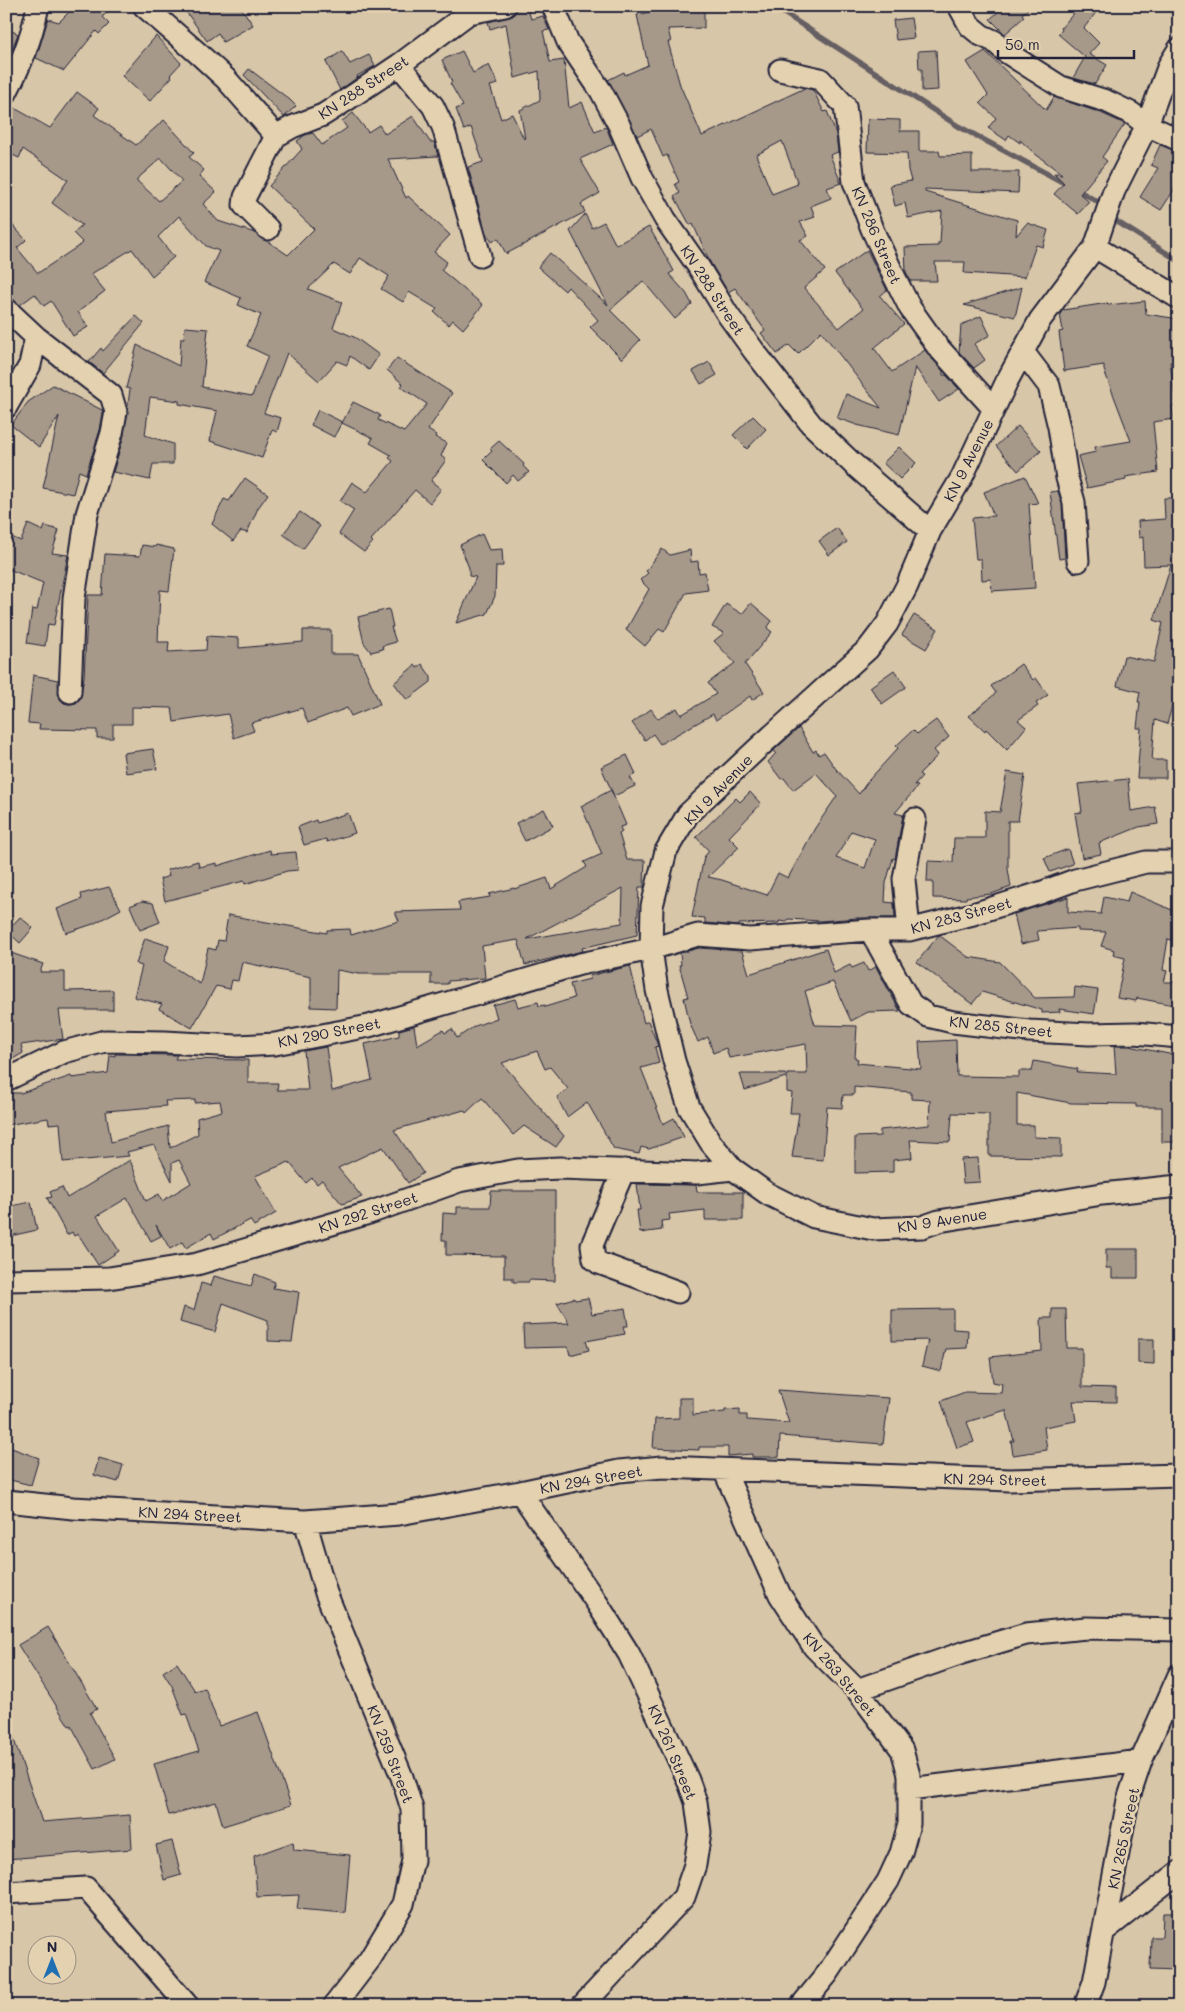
<svg xmlns="http://www.w3.org/2000/svg" width="1185" height="2012" font-family="Mali,sans-serif">
<style>
.lines{fill:none;stroke-linecap:round;stroke-linejoin:round}
.stream{stroke:#655f63;stroke-width:5.5}
.building{fill:#a6998a;stroke:#22223b;fill-rule:evenodd}
.street-casing{stroke:#22223b;stroke-width:25}
.street{stroke:#e4d1af;stroke-width:21}
.labels{text-anchor:middle;dominant-baseline:central;stroke-width:5;stroke-linejoin:round;paint-order:stroke}
.street-label{font-size:15px;fill:#22223b;stroke:#e4d1af}
</style>
<rect width="100%" height="100%" fill="#d8c6a8"/>
<filter id="ink" filterUnits="userSpaceOnUse"><feTurbulence type="fractalNoise" baseFrequency=".02" numOctaves="2"/><feDisplacementMap in="SourceGraphic" scale="10" xChannelSelector="R" yChannelSelector="G"/><feConvolveMatrix kernelMatrix="1 2 1 2 8 2 1 2 1" color-interpolation-filters="sRGB"/></filter>
<g filter="url(#ink)">
<g class="lines">
<path class="stream" d="M773 6 958 126 1068 185
M1076 189 1098 202
M1116 221 1179 261"/>
</g>
<path class="building" d="M75 6H114L102 17 109 24 99 34 96 31 64 71 36 58 48 19 59 22Z
M182 6H240L253 25 223 42 218 33 207 41Z
M517 6H527L531 19 543 16 549 30 543 31 550 62 564 60 569 108 582 102 595 132 606 127 613 144 580 159 600 193 581 204 585 212 506 254 498 238 492 242 486 233 468 167 483 162 471 127 464 130 456 109 463 106 450 83 452 82 442 60 462 51 473 73 489 65 498 84 490 86 501 119 512 114 524 139H525L520 110 540 100 539 71 515 78 506 24 490 29 488 22 513 16Z
M676 6H704V28L668 29 671 42H668L680 85 702 136 805 88 813 90 824 112 827 111 836 134 838 152 830 155 841 183 827 188 831 198 811 206 815 217 800 222 808 236 800 240 825 270 804 288 839 328 863 309 835 273 867 250 887 290 880 296 904 324 874 348 892 372 925 350 943 371V375H946L959 389 939 402 915 367 899 435 857 425 837 418 846 394 881 408 821 331 798 354 789 345 777 354 761 333 765 330 735 288 728 292 710 262 693 224 690 225 674 196 680 193 675 184 679 182 667 155 663 157 651 129 637 136 608 80 624 72 625 75 648 65 637 15ZM782 141 798 184 772 194 756 155Z
M1005 6H1032L1022 14 1024 17 1005 34 990 19Z
M1080 6H1101L1084 28 1099 43 1089 54 1107 65 1095 84 1073 78 1085 57 1058 34 1062 30 1061 28Z
M911 18 914 38 896 40 893 20Z
M6 28 18 34 8 59 6 58Z
M156 36 181 63 170 75 172 77 150 101 122 76Z
M936 50 938 90 922 91V69H919L918 51Z
M342 51 350 64 369 55 375 66 357 76 358 77 340 90 326 62Z
M985 51 1046 110 1054 97 1101 113 1125 124 1102 157 1107 161 1080 194 1089 202 1078 214 1054 194 1064 183 1054 173 1062 174 1034 153 1020 140V143L1009 135 1006 140 988 128 996 118 980 103 988 95 967 62Z
M249 69 289 99 296 106 284 117 244 75Z
M77 92 99 108 94 115 136 145 164 120 194 153 189 157 204 170 199 176 216 192 203 204 218 221 255 233 288 255 314 229 269 186 302 149 297 141 305 135 313 133 322 145 347 128 342 121 353 113 368 132 379 125 385 134 413 116 430 142H434L438 156 388 159 406 198 408 196 450 235 434 252 447 262 441 270 483 305 463 329 453 320 449 325 434 312 437 309 409 292 403 302 381 289 389 276 360 258 350 274 334 264 308 289 342 302 333 328 356 338 379 355 369 370 350 356 347 365 337 361 319 381 287 353 264 413 281 418 277 432 272 430 262 458 210 441 217 411 179 404V401L150 397 145 435 173 444V464H153L150 480 113 472 124 435 130 389 126 388 137 345 179 366 181 338H184L185 327 208 329 202 387 252 396 268 356 247 346 261 315 238 305 241 298 204 282 219 251 206 246 179 216 158 237 174 257 152 276 132 249 91 274 105 291 78 312 88 327 73 336 51 301 44 306 35 294 20 305 6 294V218L26 240 17 248 38 273 83 243 73 233 82 225 52 203 68 180 23 149 19 158 6 152V105H9L50 128ZM161 158 182 181 159 201 136 180Z
M868 119 900 120V131H919V151H939L940 156 972 155V172H1019L1018 193 925 189V192L1017 220 1016 236 1027 223 1048 230 1043 247 1036 245 1025 277 964 273 965 262H935L937 281H911L906 272 905 247 938 246V243H940L942 211 908 218 905 203 895 206 890 185 911 181 908 170 907 153 867 152Z
M1160 145 1179 152V182L1161 210 1140 197 1158 168 1151 165Z
M585 214 592 228 604 222 616 245 649 227 674 271 669 274 686 293 692 304 675 319 643 281 610 310 640 340 622 359 590 327 598 320 585 305 568 287 565 291 538 267 550 253 608 305 570 231Z
M1022 287 1015 317 964 305Z
M1145 301 1146 314 1179 319V364L1170 362 1176 405 1172 406 1174 419 1153 422 1158 472 1125 477 1126 480 1087 488 1078 456 1096 452 1095 447 1131 441 1104 370V365L1064 371 1059 332 1063 331 1060 314 1063 310 1108 303V305Z
M136 316 144 323 103 373 89 362 101 348 103 351Z
M981 316 990 335 974 344 985 360 974 368 959 352 961 325Z
M397 358 452 393 428 430 436 435 435 437 447 443 441 456 446 460 431 481 441 489 430 503 415 490 371 540 373 542 364 552 339 534 354 510 340 501 352 482 367 492 393 461 389 458 391 455 370 443 373 438 342 423 353 402 380 415 378 420 404 432 427 404 401 387 403 384 387 370Z
M709 362 717 375 701 384 693 371Z
M53 385 102 410 103 413 100 430 86 474 79 471 73 494 43 488 59 416 39 447 11 425 28 402Z
M318 410 342 422 334 437 311 425Z
M753 416 766 429 747 449 733 435Z
M1018 426 1041 451 1018 471 996 446Z
M499 441 524 464 523 466 529 472 518 481 513 475 506 483 483 460 492 451 490 449Z
M899 447 916 463 900 479 883 463Z
M1025 476 1038 503 1029 504 1035 588 992 591 991 579 982 580 981 559H976L972 518 994 516 984 492Z
M245 478 268 494 258 508 247 533 241 531 233 541 212 524 224 499 229 501Z
M1058 491 1062 504 1065 558 1059 559 1050 492Z
M1164 498H1179V689L1177 688 1167 724 1155 720 1152 760H1166V778H1137L1141 728H1137L1140 702H1138L1140 692 1117 686 1124 656 1154 662 1163 623 1154 620 1171 565 1144 566 1143 537 1139 538 1138 521 1165 519Z
M300 512 320 526 303 549 283 534Z
M28 524 43 531 45 526 59 530 52 553 68 555 54 625 48 624 45 646 27 643 32 609 37 610 43 583 6 568V535L21 541Z
M837 528 847 542 829 555 819 541Z
M482 534 489 550 502 549 503 566H496L495 596 487 614 456 623 476 577 469 576V568L460 545Z
M142 545 155 547 156 545 174 549 169 591 160 590 158 642H169L168 652 206 650 207 636 239 638V648L303 642V630H331V654H358L380 704 351 716 347 708 308 723 302 708 251 723 254 731 234 738 228 714 174 722 172 708 132 707V724H113V738H97V730L39 729 40 724 28 723 33 675 58 680 59 697 64 703 70 704 76 703 80 699 84 677 88 595H102L105 554 140 556Z
M662 549 670 555 690 550 691 562 698 561 699 573 705 572 708 590 686 593 664 632 659 629 645 646 626 630 649 589 640 580 648 573 646 571Z
M751 603 772 621 767 628 772 632 745 664 764 692 752 700 750 696 716 720 713 714 660 744 653 734 645 740 632 723 651 709 658 719 677 708 681 715 716 694 708 683 735 663 714 641 724 633 712 627 726 604 742 614Z
M389 609 393 627H391L396 642 382 646 383 649 371 652 364 643 358 617Z
M914 615 938 629 926 649 902 635Z
M422 664 431 677V682L407 700 394 683 415 665 417 668Z
M1021 664 1033 680 1036 678 1048 695 1036 703 1038 706 1018 720 1026 727 1007 750 986 729 985 731 969 716 996 693 991 686Z
M894 670 906 687 882 704 870 687Z
M936 720 949 737 934 750 938 755 919 774 922 776 914 785 918 786 895 813 903 815 895 859 893 858 886 883 885 902 894 903 895 918H857L820 921 788 919 787 922 779 921V923L739 924V926L705 923V918L692 917 704 857 709 851 696 837 736 798 740 802 750 792 761 804 729 837 739 847 708 877 722 880 767 895 778 873 788 878 815 828 837 796 816 773 793 790 784 778 781 779 768 762 776 753 774 750 799 728 813 752 816 750 819 755 824 752 836 769 859 794 868 781 898 748 896 746 913 730 917 734ZM851 831 875 839 865 868 836 858Z
M153 749 157 769 126 773 123 753Z
M627 755 636 774 630 777 635 786 614 796 601 767Z
M1007 772 1025 775 1018 821H1008V869L1011 887 991 894 966 897V899L933 898V882H927L928 861 953 862 954 838H985V811L1000 812Z
M1128 779 1131 811 1155 807 1158 824 1139 827 1099 843 1101 854 1082 858 1075 813 1082 812 1078 784Z
M611 790 626 825 620 827 622 832 619 834 627 860H645L644 885V887H639L637 935 582 948 583 951 525 965 518 940 482 946 485 978 448 981V984H431V974H359L337 970 336 1008 311 1007V977L242 962 238 981 232 980 230 989 216 986 192 1028 159 1009 162 1004 134 997 142 966 136 964 145 938 169 946 164 961 200 984 208 948 216 950 218 940 224 941 228 915 327 933V930L350 929 351 935 399 921 395 912 460 910 458 902 490 897 489 894 514 888V889L547 878 551 889 587 867 584 862 602 854 581 806ZM623 888 622 923 527 939Z
M544 809 553 826 525 841 516 823Z
M348 813 355 833 327 842 326 839 304 845 298 827 316 820 317 823Z
M1068 849 1073 864 1050 872 1044 858Z
M270 850 271 854 296 852 298 870 287 871 245 884 244 881 165 901 160 879 169 876 167 870 198 861 199 867 217 863V866Z
M109 887 121 909 93 924 66 933 57 909 82 899 81 894Z
M1130 892 1179 913V942L1168 939 1163 970 1167 971 1164 982H1179V1006L1137 998 1136 1001 1117 998 1125 958 1113 955 1114 950 1101 946 1106 932 1078 931V928L1037 931 1039 940 1021 944 1014 914 1068 897V912L1101 914 1104 897 1127 902Z
M142 901 153 903 160 922 140 930 130 906Z
M20 917 33 928 20 943 7 931Z
M939 935 968 957 1000 962 1035 998 1074 997 1075 987 1098 990 1094 1014 1059 1009 1060 1012 1042 1013V1010L982 992 972 1004 917 962Z
M699 948 742 951 749 974 826 949 834 973 850 965 852 968 864 963 868 971 876 967 900 1011 868 1012 851 1021 833 982 805 991 815 1025 857 1026 855 1058 858 1059 857 1063 921 1069 919 1042 956 1040 957 1076 1019 1077V1071H1032L1034 1061 1078 1069 1077 1072 1116 1074 1114 1046H1129L1179 1056V1142H1162V1107H1136V1104L1071 1103 1017 1093V1125H1034V1137L1061 1138V1157L989 1156V1114L952 1113 950 1142 910 1140 912 1158 893 1160V1172L855 1173V1137L880 1136V1130L929 1125 930 1100 911 1099V1092L854 1087V1095H843L842 1108 827 1107 823 1160 792 1157 799 1113H790L792 1093 787 1092V1074H807L806 1044 729 1058 726 1048 713 1053 708 1037 698 1042 690 1024 684 998 688 997 679 965H681L680 953Z
M11 953 43 964 40 972H65V991L113 990V1010H59L63 1039 21 1045 23 1053 6 1063V966Z
M630 966 644 1023 648 1021 657 1043 658 1046 655 1047 659 1063 641 1068 663 1124 674 1118 684 1137 649 1149 641 1147 639 1154 614 1149 587 1102 567 1117 557 1097 568 1089 550 1067 545 1069 537 1051 502 1063 564 1136 556 1147 524 1126 513 1135 482 1098 466 1113 464 1110 394 1130 423 1173 408 1183 383 1147 338 1168 362 1197 342 1204 322 1180 317 1184 312 1178 306 1183 289 1162 255 1176 276 1213 254 1226 250 1220 214 1239 211 1233 186 1248 182 1242 170 1249 156 1225 161 1236 151 1241 127 1198 97 1216 119 1251 98 1265 78 1234 74 1236 72 1232 67 1235 47 1198 52 1197 50 1192 62 1187 67 1198 130 1160 146 1201 159 1194 162 1201 191 1183 179 1160 172 1163V1181L154 1145 127 1152 129 1156 63 1162 60 1123 49 1124 48 1118 6 1125V1093H21L71 1076 72 1078 108 1073 110 1055 115 1056V1054L177 1055 175 1059 248 1060V1083H278L277 1090H308L304 1051 326 1047 332 1091 372 1080 365 1044 399 1036V1030L414 1026 417 1045 443 1030 445 1033 452 1029 457 1038 475 1026 497 1018 493 1005 515 999 518 1007 538 1002 539 1006 545 1005V1007L574 998 570 984 590 979 589 976ZM195 1100V1103L220 1101 222 1111 197 1118 198 1134 170 1148 168 1126 111 1142 106 1111 166 1106 165 1101Z
M740 1074H785L786 1077 745 1090Z
M978 1158 980 1182 963 1183 961 1159Z
M637 1184 696 1185 697 1192H743V1220H705V1210L669 1214 670 1220 661 1221 662 1230 640 1233 637 1210H640Z
M491 1191H555V1281L529 1280V1282H513V1278H504V1256L446 1255V1240H442L443 1213 457 1214V1207H490Z
M31 1202 37 1230 6 1237V1207Z
M1106 1249H1138V1278H1112V1268H1106Z
M255 1274 275 1282 273 1288 299 1292 292 1342 268 1341V1320L223 1303 215 1332 180 1322 184 1307 194 1310 201 1283 211 1286 214 1276 251 1286Z
M574 1298 575 1300 588 1298 592 1314 625 1308 628 1326H623L625 1334 586 1341 589 1350 570 1355 568 1347 524 1348 523 1325 569 1323 557 1303Z
M953 1309V1329L968 1330 967 1348 946 1349 941 1371 922 1366 928 1340 892 1341V1310Z
M1052 1309H1066L1067 1348H1082V1387L1116 1388V1402L1073 1401 1076 1421 1044 1427 1047 1450 1013 1455 1011 1441H1014L1006 1410 967 1422 974 1442 957 1448 941 1401 965 1392 1001 1393 1002 1384 993 1382 990 1357 1042 1351 1041 1318H1052Z
M1138 1339H1154V1364L1138 1363Z
M778 1390 889 1398 883 1444 780 1436 779 1457H752V1454L728 1456V1447H699V1450L653 1448 655 1419 679 1418V1398H693V1415L725 1412V1410L740 1409V1415H747V1420L789 1423Z
M6 1446 39 1458 31 1485 6 1479Z
M99 1458 123 1465 118 1482 94 1475Z
M48 1627 97 1709 90 1713 115 1759 95 1769 71 1725 69 1726 18 1645Z
M177 1663 195 1691 205 1688 219 1726 258 1712 291 1805 223 1826 216 1802 169 1815 154 1764 199 1751 186 1714 183 1715 172 1686 163 1672Z
M9 1725 42 1822 130 1815 132 1849 6 1859V1726Z
M172 1841 181 1875 164 1880 156 1845Z
M293 1842 294 1850 350 1855 345 1913 297 1909 299 1895 257 1897 254 1856Z
M1163 1913H1177L1176 1970 1150 1969 1151 1937H1162Z"/>
<g class="lines">
<g class="street-casing">
<path id="street" d="M144 6 200 55 226 79 276 136 292 127 323 115 345 101 399 65 469 13 505 6
M553 6 568 42 601 91 619 125 642 178 665 219 698 266 728 315 754 351 811 424 852 463 930 531
M959 6 970 26 981 35 994 41 1006 52 1061 87 1106 101 1131 113 1147 125 1179 140
M1179 49 1169 65 1147 125 1114 191 1095 247 1040 320 1007 381 962 477 930 531 907 586 887 624 868 649 756 750 688 814 666 851 652 906 651 949 657 990 674 1061 689 1107 711 1143 733 1169 768 1194 814 1217 873 1229 922 1227 939 1221 1102 1194 1179 1186
M399 65 433 106 443 127 480 256
M780 70 820 79 845 106 854 182 872 229 894 276 910 308 937 346 994 409
M6 93C22 62 31 40 38 6
M268 229 244 205 245 197 276 136
M1095 247 1179 298
M6 309 36 337 111 395 116 412 112 433 87 514 74 598 70 692
M1023 352 1049 386 1059 427 1067 478 1074 502 1078 561
M6 407 30 365 36 337
M870 930 911 1004 928 1016 953 1022 1029 1031 1089 1034 1135 1033 1179 1037
M909 930 904 879 915 819
M6 1080 64 1052 105 1041 165 1042 237 1046 275 1044 369 1026 580 964 651 949 698 935 750 939 870 930H909L973 914 1040 893 1075 880 1146 862H1179
M624 1170 592 1245 594 1259 599 1263 678 1292
M6 1280 109 1278 197 1264 369 1213 459 1181 518 1170 560 1168 697 1173 733 1169
M724 1470 780 1595 814 1647 857 1690 902 1750 909 1775V1824L901 1853 888 1881 828 1973 801 2006
M520 1492 597 1603 629 1654 688 1780 696 1802 700 1832 695 1865 684 1897 582 2006
M6 1501 73 1508 305 1521 399 1514 520 1492 619 1471 662 1467 1010 1480 1179 1475
M305 1521 326 1593 402 1777 412 1809 413 1860 403 1904 370 1959 334 2006
M857 1690 962 1653 1026 1634 1086 1628 1179 1630
M909 1789 1141 1761
M6 1893 86 1888 188 2006
M1104 1931 1179 1872
M1085 2006 1094 1982 1128 1800 1141 1761 1179 1675"/>
</g>
<use href="#street" class="street"/>
</g>
</g>
<g class="labels">
<g class="street-label">
<text transform="translate(363 87) rotate(-33)">KN 288 Street</text>
<text transform="translate(877 235) rotate(67)">KN 286 Street</text>
<text transform="translate(713 290) rotate(57)">KN 288 Street</text>
<text transform="translate(968 460) rotate(-63)">KN 9 Avenue</text>
<text transform="translate(718 789) rotate(-46)">KN 9 Avenue</text>
<text transform="translate(961 915) rotate(-15)">KN 283 Street</text>
<text transform="translate(1001 1026) rotate(6)">KN 285 Street</text>
<text transform="translate(329 1032) rotate(-11)">KN 290 Street</text>
<text transform="translate(368 1212) rotate(-18)">KN 292 Street</text>
<text transform="translate(942 1220) rotate(-9)">KN 9 Avenue</text>
<text transform="translate(591 1479) rotate(-10)">KN 294 Street</text>
<text transform="translate(995 1479) rotate(1)">KN 294 Street</text>
<text transform="translate(190 1514) rotate(3)">KN 294 Street</text>
<text transform="translate(840 1674) rotate(50)">KN 263 Street</text>
<text transform="translate(673 1752) rotate(67)">KN 261 Street</text>
<text transform="translate(391 1754) rotate(69)">KN 259 Street</text>
<text transform="translate(1123 1838) rotate(-78)">KN 265 Street</text>
</g>
</g>
<rect width="1185" height="2012" fill="none" stroke="#e4d1af" stroke-width="25"/>
<rect x="12" y="12" width="1160" height="1987" fill="none" stroke="#22223b" stroke-width="2" filter="url(#ink)"/>
<g transform="translate(52 1960)"><circle r="24" fill="#e4d1af" stroke="#968b81"/>
<path d="M0-4L9 19L0 12L-9 19Z" fill="#1f6fb2"/>
<text y="-8" font-size="14" font-weight="bold" text-anchor="middle" fill="#22223b">N</text>
</g>
<path d="M998 50v8h136v-8" fill="none" stroke="#22223b" stroke-width="2.5"/>
<text x="1005" y="50" font-size="15" fill="#22223b" stroke="#e4d1af" stroke-width="4" paint-order="stroke">50 m</text>
</svg>
